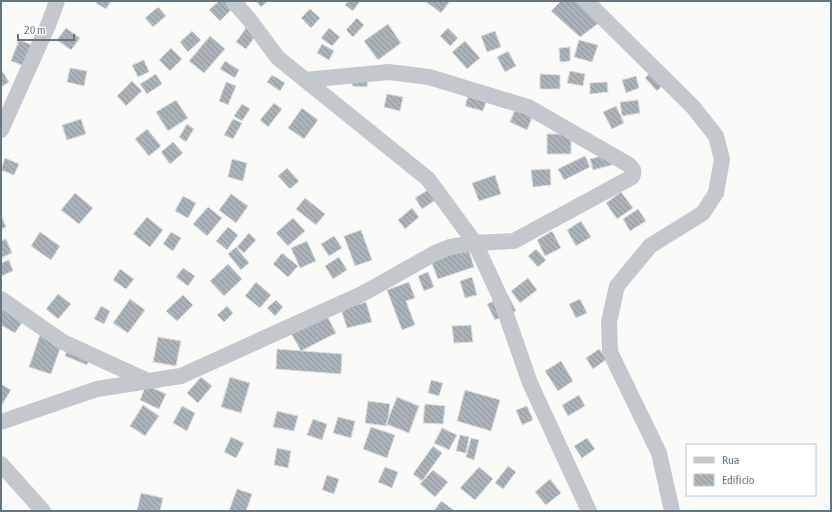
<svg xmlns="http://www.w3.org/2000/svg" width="832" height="512" font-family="'Asap Condensed',sans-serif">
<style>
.building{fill:url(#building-back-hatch);stroke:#dcdcda}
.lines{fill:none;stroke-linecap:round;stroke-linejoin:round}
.minor{stroke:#c3c8cc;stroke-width:16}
</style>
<defs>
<pattern id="building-back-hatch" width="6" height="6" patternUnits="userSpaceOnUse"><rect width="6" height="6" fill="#aab3b9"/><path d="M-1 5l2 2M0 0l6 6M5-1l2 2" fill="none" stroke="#8e969c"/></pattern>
</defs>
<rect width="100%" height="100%" fill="#fafaf8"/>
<path class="building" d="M97 1H111L106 9 96 3Z
M219 1H230L235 6 220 21 209 10Z
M256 1H268L261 7Z
M348 1H360L353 11 345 5Z
M425 1H450L441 13Z
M561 1H576L599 23 580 37 551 11Z
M158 7 166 16 153 27 145 18Z
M310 9 320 18 311 28 301 18Z
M357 18 364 25 353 37 346 30Z
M249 24 259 31 246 49 236 42Z
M388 24 401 43 378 60 364 41Z
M66 28 80 38 71 50 57 40Z
M329 28 340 37 332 46 321 38Z
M448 28 458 38 450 46 440 36Z
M448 28 458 38 450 46 440 36Z
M192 31 201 40 188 52 180 42Z
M192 31 201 40 188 52 180 42Z
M495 31 501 47 487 52 481 36Z
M210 36 225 49 204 73 189 61Z
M210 36 225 49 204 73 189 61Z
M19 40 35 46 27 67 11 61Z
M579 40 598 45 592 62 574 57Z
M465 41 480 58 467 69 452 52Z
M465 41 480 58 467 69 452 52Z
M322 44 334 51 329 60 317 53Z
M570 47V61L560 62 559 48Z
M171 48 182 59 170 71 159 60Z
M508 51 516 66 505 72 497 57Z
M144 60 149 72 138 77 132 65Z
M225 61 239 70 235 78 220 69Z
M70 68 87 71 84 86 67 82Z
M1 69 9 82 1 87Z
M1 69 9 82 1 87Z
M654 69 666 82 657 91 645 78Z
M570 71 585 74 583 86 567 83Z
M156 74 162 84 147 94 140 84Z
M353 74 368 75 367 87 352 86Z
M540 74 560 75V89H540Z
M272 75 285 83 280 91 267 82Z
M636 76 639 88 626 93 622 80Z
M132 81 142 91 126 106 117 96Z
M132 81 142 91 126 106 117 96Z
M226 82 236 86 228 105 219 101Z
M607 82 608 92 590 94V83Z
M470 90 488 96 483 111 465 106Z
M387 94 403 97 400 111 384 107Z
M519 99 537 106 527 130 510 122Z
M519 99 537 106 527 130 510 122Z
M176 100 188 118 168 131 156 112Z
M176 100 188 118 168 131 156 112Z
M638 100 640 113 622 116 620 102Z
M638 100 640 113 622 116 620 102Z
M274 103 282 109 268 127 260 120Z
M242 104 250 109 242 121 234 116Z
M616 106 624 123 612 129 603 112Z
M302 108 318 120 304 139 288 128Z
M81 119 86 134 67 140 62 125Z
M81 119 86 134 67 140 62 125Z
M233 119 242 123 233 139 224 135Z
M187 124 194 129 186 142 179 137Z
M187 124 194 129 186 142 179 137Z
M147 129 161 146 149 156 135 139Z
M547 134H571V154H547Z
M173 142 183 153 170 164 161 152Z
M609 154 612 165 593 170 590 159Z
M609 154 612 165 593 170 590 159Z
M585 156 590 167 564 180 558 169Z
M5 158 19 164 14 175 1 170Z
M232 159 247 163 243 181 228 177Z
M287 168 299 181 290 189 278 176Z
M550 169 551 185 533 187 531 170Z
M495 175 501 194 479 201 472 183Z
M431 188 437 199 422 209 415 198Z
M431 188 437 199 422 209 415 198Z
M621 192 633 208 617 219 606 203Z
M75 193 93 208 79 224 61 210Z
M231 194 248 206 236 223 219 210Z
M183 196 196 203 188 218 175 211Z
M305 198 325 214 316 225 296 209Z
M208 207 222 218 207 236 193 224Z
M412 208 419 217 405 229 398 220Z
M412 208 419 217 405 229 398 220Z
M638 209 646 221 630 231 623 219Z
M1 215 6 227 1 229Z
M147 217 163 230 150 247 133 234Z
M293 218 305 231 288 246 276 233Z
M581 221 591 237 576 246 567 230Z
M228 227 238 235 227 250 216 241Z
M361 230 372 260 355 266 344 236Z
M552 231 561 248 545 256 537 240Z
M40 232 60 246 51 260 31 246Z
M171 232 181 238 173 251 163 244Z
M249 233 256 240 244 253 237 247Z
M334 236 342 248 329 256 321 244Z
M6 239 12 253 1 258V241Z
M6 239 12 253 1 258V241Z
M307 241 316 261 300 268 291 248Z
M236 247 249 263 241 270 228 254Z
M468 248 474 267 438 279 431 261Z
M536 249 546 260 538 267 528 256Z
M282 253 298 266 288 277 273 264Z
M339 257 347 270 333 279 325 266Z
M9 260 13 271 1 276V263Z
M228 264 242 279 224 296 210 281Z
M183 268 195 276 188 286 176 277Z
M120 269 134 279 126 289 113 280Z
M428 272 434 287 424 291 418 276Z
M472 277 477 295 465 298 460 281Z
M528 278 537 290 520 303 511 291Z
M528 278 537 290 520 303 511 291Z
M256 282 271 295 260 308 245 296Z
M409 282 415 298 406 301 415 325 402 330 387 290Z
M58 294 71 304 58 319 46 309Z
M183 295 193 305 177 321 166 311Z
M508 295 516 311 495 320 487 304Z
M130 299 145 310 128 333 113 323Z
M130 299 145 310 128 333 113 323Z
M580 299 587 313 576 318 569 304Z
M276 300 283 307 275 316 267 308Z
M366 302 372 322 347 328 341 309Z
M6 304 26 316 15 333 1 325V313Z
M101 306 110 311 104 324 94 319Z
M101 306 110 311 104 324 94 319Z
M227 306 233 313 224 322 217 315Z
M326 314 336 333 301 351 291 333Z
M471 325 473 342 454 343 452 326Z
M40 335 62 343 51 374 29 367Z
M158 337 181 341 176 366 153 362Z
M158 337 181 341 176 366 153 362Z
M69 344 91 353 87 365 65 356Z
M277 349 342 354 341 374 276 369Z
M599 349 607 359 593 369 586 358Z
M561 361 573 381 558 391 545 371Z
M201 377 212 386 198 403 187 393Z
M230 377 250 383 241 413 221 407Z
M230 377 250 383 241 413 221 407Z
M431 380 443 383 439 396 428 393Z
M1 384 11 390 1 406Z
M146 385 166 394 159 409 140 400Z
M465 390 500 400 491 431 457 421Z
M579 395 585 406 568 416 562 405Z
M579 395 585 406 568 416 562 405Z
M397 397 419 406 409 433 386 424Z
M397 397 419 406 409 433 386 424Z
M368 401 390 404 387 426 365 423Z
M425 404 445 406 443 424 423 423Z
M143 405 159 416 145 436 130 426Z
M143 405 159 416 145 436 130 426Z
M182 406 195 413 187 431 173 423Z
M527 406 533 420 522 425 516 410Z
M277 411 298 416 294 431 273 427Z
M277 411 298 416 294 431 273 427Z
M338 417 355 421 351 438 333 433Z
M313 419 327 424 322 440 307 435Z
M371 427 395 435 387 458 363 449Z
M442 428 457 435 449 450 434 443Z
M442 428 457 435 449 450 434 443Z
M460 435 469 437 466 453 456 451Z
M231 437 244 443 236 458 224 452Z
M471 438 479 440 474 460 466 457Z
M587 438 595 449 582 458 574 446Z
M433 446 442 453 422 481 413 474Z
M277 448 291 451 288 468 274 465Z
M508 466 516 472 503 489 495 483Z
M385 467 398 472 392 488 378 482Z
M479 467 493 479 475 500 460 488Z
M433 470 448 482 435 497 420 484Z
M433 470 448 482 435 497 420 484Z
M327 475 339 479 334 494 322 490Z
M550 479 561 493 546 505 535 492Z
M237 489 252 494 246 511H229Z
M141 493 163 498 160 511H137Z
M441 501 455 511H434Z"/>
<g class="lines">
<path class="minor" d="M233 1 249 19 278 58 428 179 475 243 500 297 530 383 589 511
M586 1 693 107 716 136 722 159 716 193 703 213 650 246 617 286 609 322 610 352 659 453 672 511
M1 130 49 23 57 1
M1 299 63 342 148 381
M1 422 97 389 181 376 364 293 435 253 450 247 475 243 514 241 632 177C635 171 633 169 629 165L528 107 429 77 389 72 305 80
M1 464 43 511"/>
</g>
<rect width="832" height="512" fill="none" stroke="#657683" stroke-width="4"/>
<rect x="686" y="444" width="130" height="52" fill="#ffffff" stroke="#c1c8cd"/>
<rect x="694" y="457" width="20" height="6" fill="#c3c8cc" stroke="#c1c8cd"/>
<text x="722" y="464" font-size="12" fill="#657683">Rua</text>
<rect x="694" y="474" width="20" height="12" fill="url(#building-back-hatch)" stroke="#c1c8cd"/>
<text x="722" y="484" font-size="12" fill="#657683">Edifício</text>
<path d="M18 34v6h56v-6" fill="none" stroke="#657683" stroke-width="2"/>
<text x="24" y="34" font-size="12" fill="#657683" stroke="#ffffff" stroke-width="3" paint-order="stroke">20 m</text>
</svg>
